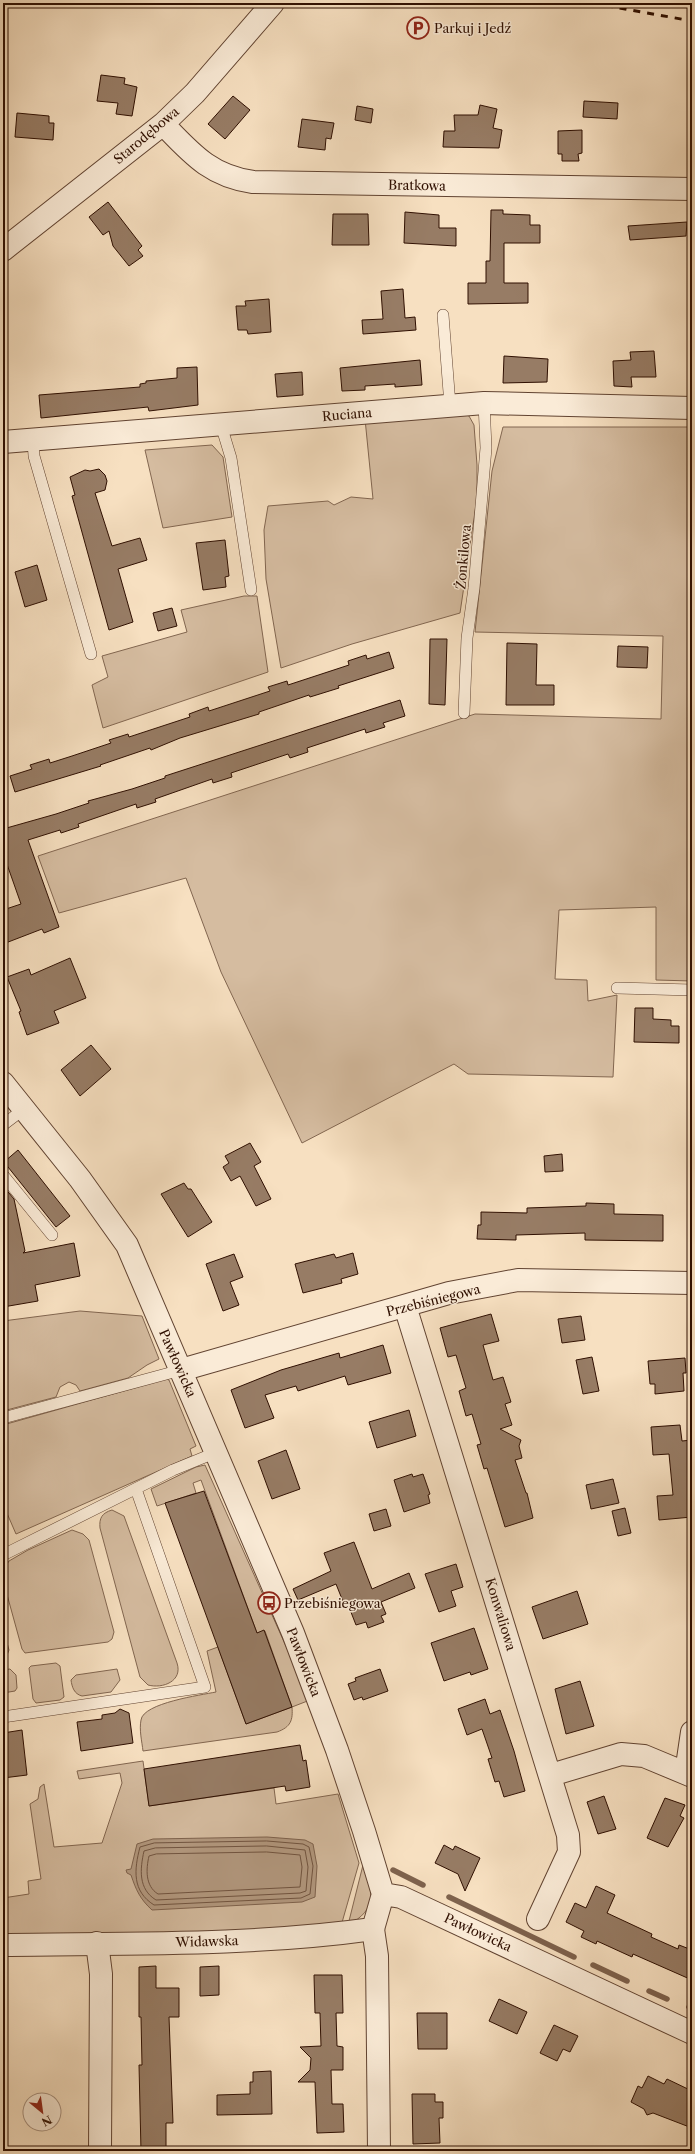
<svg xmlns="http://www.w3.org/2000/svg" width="695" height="2154" font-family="'Libre Caslon Text',serif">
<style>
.green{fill:#d5bca0;stroke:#826650}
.water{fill:#b39980;stroke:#7e624d}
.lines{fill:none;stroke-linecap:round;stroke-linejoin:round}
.shore{stroke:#715440;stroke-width:1}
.stream{stroke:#7e624d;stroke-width:5.5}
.building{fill:#977c65;stroke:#2f0f01}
.service-casing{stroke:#614331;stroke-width:12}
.minor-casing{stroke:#614331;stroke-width:24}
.tertiary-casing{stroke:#614331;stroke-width:24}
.service{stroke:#faebd7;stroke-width:11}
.minor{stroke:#faebd7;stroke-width:22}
.tertiary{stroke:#faebd7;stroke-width:22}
.rail{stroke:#2f0f01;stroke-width:3;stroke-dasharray:7 7;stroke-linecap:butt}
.labels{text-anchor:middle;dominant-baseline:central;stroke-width:3;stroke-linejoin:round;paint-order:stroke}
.poi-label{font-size:13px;fill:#2f0f01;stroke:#faebd7;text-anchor:start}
.street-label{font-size:13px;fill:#2f0f01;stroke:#faebd7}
</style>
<rect width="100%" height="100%" fill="#f7e0c1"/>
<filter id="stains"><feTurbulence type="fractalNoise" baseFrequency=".005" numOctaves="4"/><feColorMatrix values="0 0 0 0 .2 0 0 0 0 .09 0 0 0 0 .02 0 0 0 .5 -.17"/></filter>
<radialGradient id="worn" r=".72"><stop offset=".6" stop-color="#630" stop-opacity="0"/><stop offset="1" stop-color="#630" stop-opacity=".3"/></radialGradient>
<path class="green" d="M460 412 469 416 474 425 477 465V498L460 613 352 644 281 668 266 579 264 530 268 506 328 501 334 505 351 497 373 499 365 419Z
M503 427H692V981L656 980V907L559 910 555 979 587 980 588 1001 617 995 613 1077 468 1074 454 1064 302 1143 221 972 186 878 59 913 38 856 475 714 661 719 663 636 475 632 492 471Z
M212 445 223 457 232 517 163 528 145 450Z
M244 596H257L268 672 103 728 92 685 108 677 102 656 187 632 181 610Z
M80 1311 142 1316 159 1359 147 1365 128 1378 80 1391 76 1385 69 1382 60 1387 56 1397 3 1411V1321Z
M166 1379 169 1380 196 1446 190 1449 192 1456 16 1534 3 1504V1425Z
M205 1465 310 1700 292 1707C293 1720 291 1727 277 1732L143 1751C142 1742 139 1730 141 1720 143 1703 201 1695 216 1692L207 1651 218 1647 246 1724 292 1707 265 1631 257 1633 201 1480 193 1483 196 1493 157 1506 151 1489 196 1467Z
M112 1510 124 1516 177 1663C183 1681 163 1689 148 1685L140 1677 100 1528C99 1518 102 1513 112 1510Z
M72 1530 83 1534 89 1540 114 1632 112 1639 108 1642 25 1653 22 1649 3 1580 5 1567 9 1561 28 1550Z
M3 1628 9 1650 7 1655 3 1657Z
M56 1663 60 1666 64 1697 60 1700 36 1703 33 1699 29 1668 31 1666Z
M10 1669 16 1675 17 1688 15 1691 3 1693V1670Z
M117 1669 120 1680 111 1692 82 1696C74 1694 72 1687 71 1680L76 1675Z
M143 1761 149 1806 274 1788 276 1804 338 1794 359 1863 341 1926 313 1929 3 1937V1898L29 1894 28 1881 41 1879 30 1804 38 1799 40 1787 44 1784 54 1847 102 1843 122 1783 120 1773 79 1779 77 1771Z
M363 1865C373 1893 378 1909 348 1925Z"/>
<path class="water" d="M267 1837 305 1840 313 1844 317 1866 315 1897 302 1902 152 1910C140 1899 136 1890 131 1875L127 1873 126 1870 131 1869 137 1844 153 1839Z"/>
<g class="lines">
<path class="shore" d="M267 1841 303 1844 309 1847 313 1866 310 1894 301 1898 154 1905C132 1891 134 1870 140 1847L154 1843Z
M267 1846 305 1850 308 1867 306 1891 300 1893 156 1900C138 1889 140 1869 144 1851L155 1848Z
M267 1852 300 1855 302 1867 300 1887 158 1894C145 1886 146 1869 149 1856L156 1854Z"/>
<path class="stream" d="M393 1870 423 1885
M449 1897 574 1957
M593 1965 627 1981
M649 1991 667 1999
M689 2007 692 2009"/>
</g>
<path class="building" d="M101 75 125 78 124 84 137 87 132 116 116 114 118 103 97 101Z
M233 96 250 110 225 139 208 124Z
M584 101 618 103 617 119 583 117Z
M480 105 497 109 493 128 502 130 499 148 443 147 444 131H455L454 115H478Z
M357 106 373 109 371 123 355 120Z
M17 113 49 116V123H54L53 140 15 137Z
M302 119 334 123 331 139 326 138 325 150 298 147Z
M582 130V153L578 154 579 161H562V154H558V131Z
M108 202 142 246 138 250 143 256 129 266 113 246 109 231 103 235 89 217Z
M491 210H503V214L530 215V225H540V243H504V283H528V303L468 304V283H486V261H490Z
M405 212 439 215V228H456V246L404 243Z
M333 214H368L369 245H332Z
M687 222 686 236 630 240 628 226Z
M403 289 405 318 415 317 416 330 363 334 362 320 383 319 381 291Z
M269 299 271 332 248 334 247 330H238L236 306H246L245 301Z
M654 351 656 377H631L632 387 614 386 613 361 631 360 630 352Z
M504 356 548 359 547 382 503 383Z
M420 360 422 385 395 387V384L365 386V390L342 391 340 368Z
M197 367 198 405 149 411 148 407 41 418 39 395 140 387V384L146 383V381L177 378V368Z
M302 372 303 395 277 397 275 374Z
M99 469 105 475 107 481 105 490 95 493 112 546 140 538 147 560 118 569 133 622 109 630 72 496 75 495 70 477 85 470 90 471Z
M225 540 229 576 225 577 226 587 203 590 196 543Z
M37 565 47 600 25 607 15 572Z
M172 608 177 626 158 631 153 613Z
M430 639H447L445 705 429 704Z
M507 643 537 644 536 685H554V705H506Z
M618 646 648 647 647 668 617 667Z
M389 652 394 668 338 686 339 688 310 697 309 695 259 712V714L180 738 151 750 150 748 100 765 101 766 15 792 10 776 32 769 30 765 49 759 50 763 72 756 111 743 109 740 128 734 129 737 190 717 189 714 208 707 209 711 270 691 268 687 287 681 288 685 349 665 348 661 366 655 367 659Z
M400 700 405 716 383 723 385 727 366 733 365 729 307 748 308 752 290 758 288 754 231 773 232 777 213 783 212 779 155 799 156 802 137 808 136 804 78 824 79 827 61 833 60 830 28 840 59 927 44 933 42 929 3 944V910L21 904 3 853V829L56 814 89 803 88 801 132 789 165 778V776Z
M70 958 86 998 54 1011 59 1023 27 1035 19 1012 21 1011 7 977 29 969 31 975Z
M635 1008H653V1019L671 1020V1026H679V1043L634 1042Z
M91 1045 111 1069 80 1096 61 1070Z
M250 1143 261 1162 254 1166 271 1199 256 1206 240 1176 231 1181 223 1167 229 1163 225 1156Z
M18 1150 70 1216 56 1227 4 1162Z
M562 1154 563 1171 545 1172 544 1156Z
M184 1183 188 1189H191L212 1222 188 1237 161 1194Z
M3 1186 14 1199 25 1251 23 1253 74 1243 80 1276 35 1285 38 1301 3 1307Z
M586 1203 614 1204V1214L663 1215V1241L585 1240V1233L516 1235V1240L477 1239 478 1225H481V1212L527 1213V1208L586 1206Z
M353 1253 358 1274 341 1279 342 1283 303 1293 295 1264 334 1254 336 1258Z
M234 1254 243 1277 230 1282 239 1305 223 1311 206 1264Z
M491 1314 499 1341 483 1345 493 1380 503 1377 511 1402 505 1404 512 1425 500 1429 521 1440 519 1446 522 1458 515 1460 526 1493H527L533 1518 505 1527 487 1468 484 1469 477 1445 481 1444 472 1414 466 1416 459 1391 466 1388 456 1355 448 1357 440 1328Z
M581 1316 585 1340 562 1343 558 1319Z
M383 1345 391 1373 348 1385 345 1376 298 1391 296 1386 265 1395 274 1418 245 1428 231 1390 281 1370 339 1353 340 1358Z
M592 1357 599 1391 583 1394 576 1360Z
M685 1358 686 1373H683L684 1391 655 1394V1384H650L648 1361Z
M409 1410 416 1436 377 1448 369 1422Z
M680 1425 682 1441 692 1440V1517L659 1520 657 1496 673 1495 669 1454 653 1455 651 1427Z
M286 1450 300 1489 272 1499 258 1461Z
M412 1474 413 1477 423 1474 430 1494 428 1495 430 1503 404 1512 394 1480Z
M613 1479 619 1503 591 1509 586 1485Z
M204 1491 257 1633 264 1630 292 1707 246 1724 165 1503Z
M625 1508 631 1533 618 1536 612 1511Z
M386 1509 391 1526 374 1531 369 1514Z
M354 1542 372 1589 409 1573 415 1588 381 1602 386 1614 381 1616 384 1622 368 1628 366 1622 356 1625 347 1602 344 1604 336 1584 298 1600 293 1589 331 1571 324 1553Z
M456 1564 463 1587 451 1591 456 1606 439 1612 425 1574Z
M577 1591 588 1624 543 1639 532 1607Z
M474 1628 488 1669 471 1675 470 1672 444 1681 431 1643Z
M380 1669 388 1691 363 1700 362 1697 354 1700 348 1684 356 1681 355 1678Z
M580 1681 594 1726 566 1734 555 1689Z
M485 1699 490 1714 500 1710 514 1751 525 1791 504 1797 499 1781 495 1782 488 1759 492 1758 482 1729 467 1735 458 1709Z
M120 1709 129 1713 133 1743 81 1751 77 1722 102 1719V1715L115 1713Z
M22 1730 27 1775 3 1778V1733Z
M300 1745 303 1761 306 1760 310 1787 286 1791 285 1786 149 1806 144 1769Z
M604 1796 616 1829 598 1834 587 1802Z
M665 1798 685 1805 680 1816 684 1818 668 1847 647 1838Z
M444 1845 453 1850 455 1846 480 1858 465 1891 458 1874 435 1863Z
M596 1886 615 1895 607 1913 652 1934 651 1937 678 1949 679 1945 692 1950V1980L633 1954 632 1957 597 1941 596 1944 581 1937 584 1931 566 1922 575 1903 586 1908Z
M156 1966V1988H179V2017H169L173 2123H166V2151H141L139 2065H142L141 2017H139V1967Z
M219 1966V1995L200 1996V1967Z
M314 1975H342L343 2013H336L337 2046 343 2047V2070H331L332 2104H343L344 2132 317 2133 315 2082H298L310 2070 311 2058 300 2047 321 2046 320 2013H315Z
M499 1999 527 2012 517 2034 489 2021Z
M417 2013H447V2049H418Z
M554 2025 578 2036 570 2052 563 2049 557 2061 540 2053Z
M271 2071 272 2114 217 2115V2095L250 2094V2082H253V2072Z
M648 2076 664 2084 667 2079 692 2091V2128L653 2113 647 2115 644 2109 631 2102 638 2086 642 2088Z
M412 2094H435V2102H443V2118H439L440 2143 413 2144Z"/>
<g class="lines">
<g class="service-casing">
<path id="service" d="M443 315 450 405
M221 425 231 458 251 590
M33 440 34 456 91 654
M464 713 467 638 474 588 486 448 484 403
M617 988 692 990
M3 1125 24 1109
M3 1175 52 1235
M3 1418 181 1370
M3 1555 173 1470 217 1452
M3 1717 205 1687 136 1489"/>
</g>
<g class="minor-casing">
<path id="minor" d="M163 124C191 153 210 176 253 182L692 189
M3 250 163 124 195 93 273 3
M3 442 484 403 692 408
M405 1306 568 1835 569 1852 538 1919
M181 1370 449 1293 518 1280 692 1283
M686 1773 692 1732
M551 1775 621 1754 644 1756 692 1776
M373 1929 377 1956 379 2151
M97 1943 101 1974 100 2151"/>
</g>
<g class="tertiary-casing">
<path id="tertiary" d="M3 1083 80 1179 127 1245 293 1633 337 1750 364 1831 383 1894
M383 1894 401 1897 692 2033
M3 1945C126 1943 251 1946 373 1929L383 1894"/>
</g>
<use href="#service" class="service"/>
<use href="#minor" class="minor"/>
<use href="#tertiary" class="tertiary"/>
<path class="rail" d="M592 3 692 21"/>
</g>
<defs>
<g id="parking-ring" transform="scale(1.15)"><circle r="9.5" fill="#faebd7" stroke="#8f2418" stroke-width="1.5"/><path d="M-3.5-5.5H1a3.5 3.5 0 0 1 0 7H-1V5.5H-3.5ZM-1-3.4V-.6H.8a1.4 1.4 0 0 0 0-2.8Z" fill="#8f2418"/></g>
<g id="bus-ring" transform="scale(1.15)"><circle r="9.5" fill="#faebd7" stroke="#8f2418" stroke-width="1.5"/><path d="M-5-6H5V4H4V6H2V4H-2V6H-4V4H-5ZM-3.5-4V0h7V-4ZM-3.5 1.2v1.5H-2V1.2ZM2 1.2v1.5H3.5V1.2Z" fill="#8f2418"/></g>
</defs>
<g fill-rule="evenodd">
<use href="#parking-ring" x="418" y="28"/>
<use href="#bus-ring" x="269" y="1603"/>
</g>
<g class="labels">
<g class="poi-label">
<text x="434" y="28">Parkuj i Jedź</text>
<text x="284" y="1603">Przebiśniegowa</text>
</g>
<g class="street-label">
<text transform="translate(146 135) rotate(-40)">Starodębowa</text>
<text transform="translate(417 185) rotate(1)">Bratkowa</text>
<text transform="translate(347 414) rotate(-5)">Ruciana</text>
<text transform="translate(463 557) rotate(-85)">Żonkilowa</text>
<text transform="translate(433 1300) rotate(-14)">Przebiśniegowa</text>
<text transform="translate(178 1363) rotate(66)">Pawłowicka</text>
<text transform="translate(501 1614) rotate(73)">Konwaliowa</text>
<text transform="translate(304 1662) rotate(69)">Pawłowicka</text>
<text transform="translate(478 1932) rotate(25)">Pawłowicka</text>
<text transform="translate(207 1941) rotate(-2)">Widawska</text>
</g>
</g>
<rect width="695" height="2154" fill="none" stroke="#f7e0c1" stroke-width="16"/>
<rect x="4" y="4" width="687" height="2146" fill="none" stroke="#2f0f01" stroke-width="2"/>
<rect x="8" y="8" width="679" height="2138" fill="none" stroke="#2f0f01"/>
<g transform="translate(42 2112) rotate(151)"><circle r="19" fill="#faebd7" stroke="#a99381"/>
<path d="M0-3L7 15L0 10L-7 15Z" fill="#8f2418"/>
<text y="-6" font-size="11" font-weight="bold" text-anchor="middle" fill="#2f0f01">N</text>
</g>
<rect width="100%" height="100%" filter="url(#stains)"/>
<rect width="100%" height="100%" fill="url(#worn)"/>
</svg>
